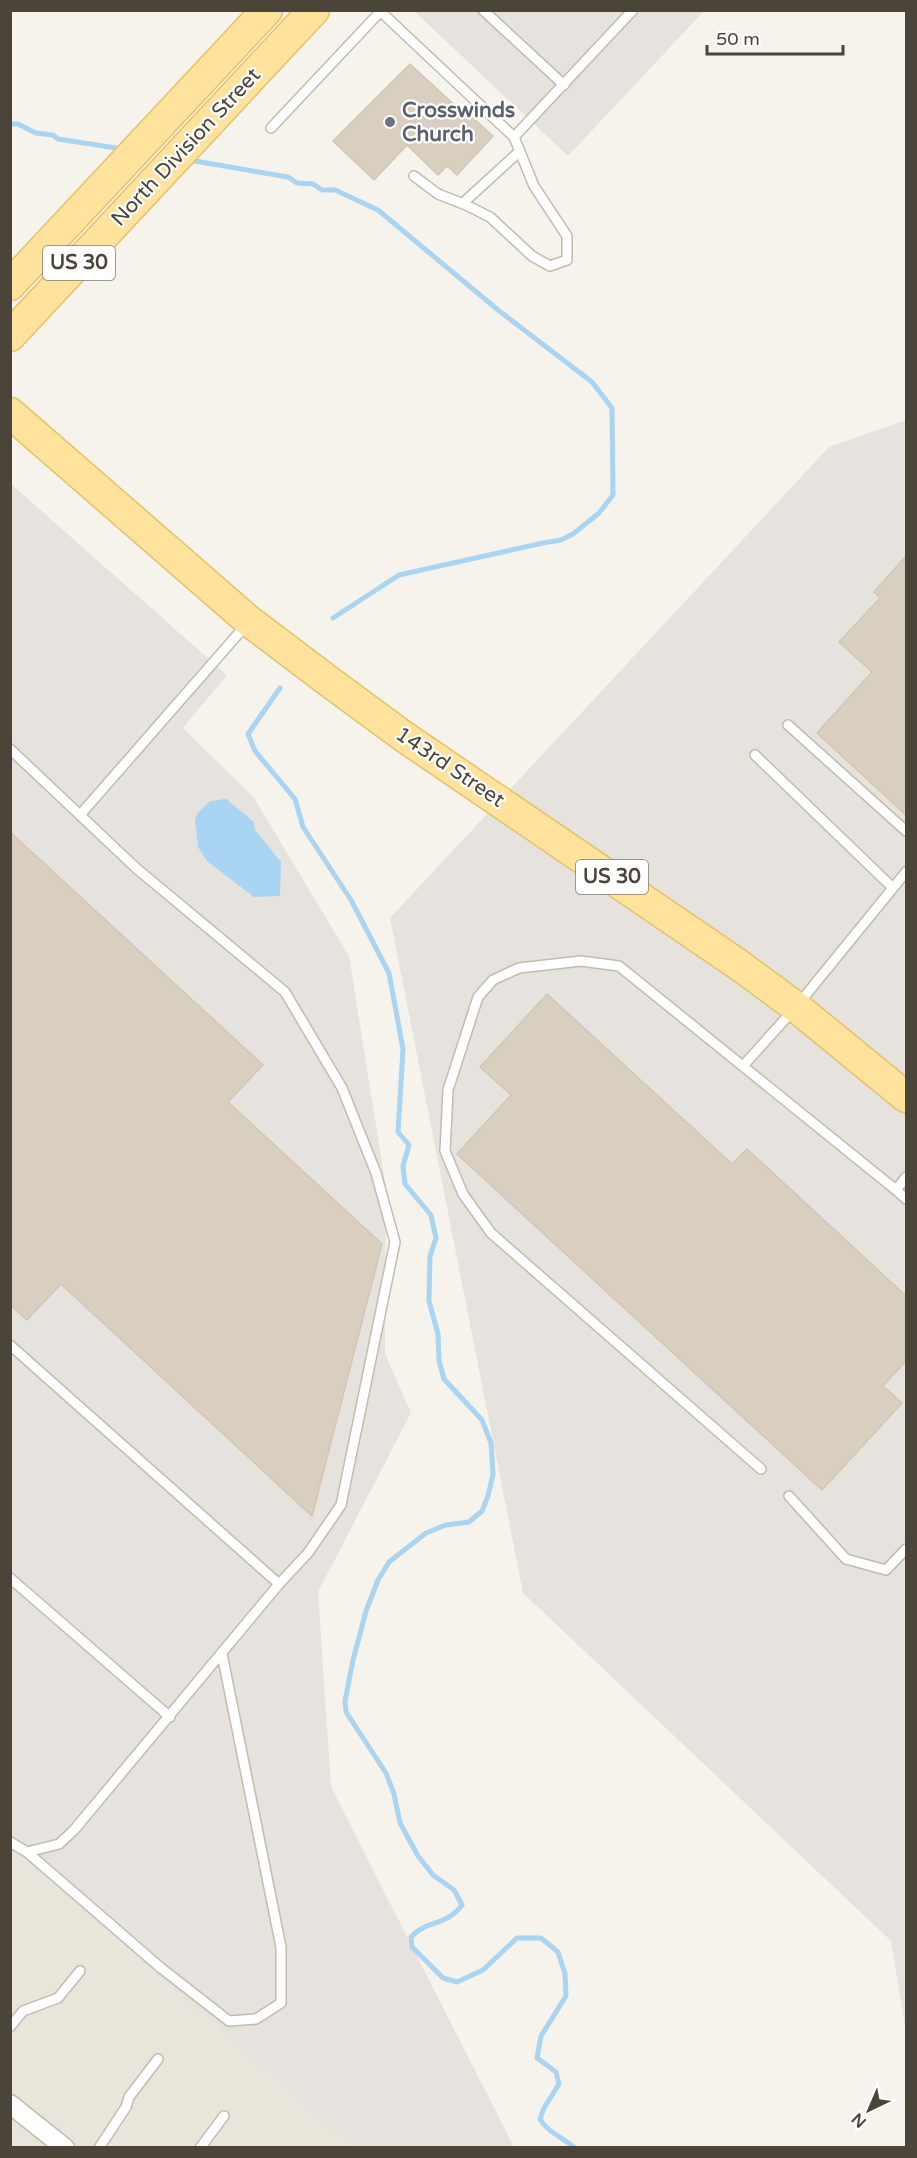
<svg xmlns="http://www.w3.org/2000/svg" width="917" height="2158" font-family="'Varela Round',sans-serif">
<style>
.residential{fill:#eae5da}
.industrial{fill:#e6e2dd}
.water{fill:#a9d4f2}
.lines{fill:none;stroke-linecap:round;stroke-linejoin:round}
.stream{stroke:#a9d4f2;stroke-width:5}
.building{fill:#d8cfc1;stroke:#d3c7b4;stroke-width:1.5}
.service-casing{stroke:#c2bbae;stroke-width:12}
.minor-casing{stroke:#c2bbae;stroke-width:21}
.primary-casing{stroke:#e6c16a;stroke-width:33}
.service{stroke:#fff;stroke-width:9}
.minor{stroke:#fff;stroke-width:18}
.primary{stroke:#ffe39c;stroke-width:30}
.worship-dot{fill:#6b7280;stroke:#fff;stroke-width:2}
.labels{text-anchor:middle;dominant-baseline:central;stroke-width:4.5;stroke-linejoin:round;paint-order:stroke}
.shield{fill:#fff;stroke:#817c74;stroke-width:1.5}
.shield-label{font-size:20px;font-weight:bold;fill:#4b4439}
.worship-label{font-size:21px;font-weight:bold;fill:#5b616d;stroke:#fff;text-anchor:start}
.street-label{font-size:21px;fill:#4b4439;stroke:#fff}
</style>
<rect width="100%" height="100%" fill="#f6f3ec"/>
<path class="residential" d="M11 1848 352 2147H11Z"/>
<path class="industrial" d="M414 11H704L568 156Z
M906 420V2031L891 1941 523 1593 390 918 829 447Z
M11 484 227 675 183 728 254 798 349 956 386 1188 385 1354 411 1413 318 1592 331 1787 514 2147H352L11 1848Z"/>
<path class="water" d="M226 799 254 822 255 830 281 862 280 896 254 897 207 861 198 847 195 820 197 814 210 801Z"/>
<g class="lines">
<path class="stream" d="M10 124H18L36 133 53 135 58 139 123 149
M189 160 288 177 297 183 313 184 322 190H335L378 210 498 310 592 382 612 408 613 495 599 513 573 534 561 540 543 543 399 575 333 618
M280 688 248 734 255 751 295 799 303 827 351 900 389 973 403 1049 398 1132 409 1145 403 1166 405 1184 431 1215 436 1238 430 1256 429 1301 438 1334 439 1361 444 1379 482 1420 491 1443 493 1474 488 1496 482 1511 469 1522 446 1525 426 1533 389 1562 378 1580 366 1611 353 1660 345 1701 346 1712 386 1773 394 1794 400 1823 418 1856 433 1875 454 1890 462 1905C447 1926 426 1920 411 1937L412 1947 443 1978 457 1982 483 1970 517 1938H541L558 1952 565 1974 566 1996 541 2036 537 2058 556 2072 559 2084 544 2108 540 2119C548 2133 563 2137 575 2148"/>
</g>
<path class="building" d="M410 64 461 111 463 109 493 136 457 175 447 166 438 175 407 145 374 180 333 141Z
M906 556V815L817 733 872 672 839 642 880 598 874 592Z
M10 832 263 1065 228 1102 382 1244 312 1516 61 1284 27 1320 10 1305Z
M547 994 732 1164 747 1149 906 1296V1361L883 1386 902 1403 822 1490 457 1154 511 1095 480 1067Z"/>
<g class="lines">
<g class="service-casing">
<path id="service" d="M379 10 514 137 633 10
M483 10 564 85
M271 128 380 12
M414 176 438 194 466 205 490 217 532 256 550 266 567 260V236L534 186 514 137
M463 203 520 151
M788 725 906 831
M10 749 136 868 285 992 342 1088 376 1173 395 1242 341 1505 308 1553 279 1584 74 1830 59 1844 27 1852 10 1842
M755 755 893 888
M80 815 246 625
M743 1066 796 1007 906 872
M906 1177 896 1190 906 1199
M10 1345 279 1584
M761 1469 491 1233 463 1194 445 1151 448 1090 478 997 493 980 519 968 581 961 619 966 896 1190
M789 1496 846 1559 886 1570 906 1549
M10 1578 170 1717
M27 1852 161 1968 229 2021 256 2019 281 2003V1947L222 1654
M10 2027 23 2011 58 1998 80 1971
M99 2148 126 2107 129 2097 158 2059
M200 2148 224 2116"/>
</g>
<g class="minor-casing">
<path id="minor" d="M10 2104 65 2148"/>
</g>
<g class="primary-casing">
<path id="primary" d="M10 285 267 10
M10 336 314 10
M10 413 249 621 327 680 403 736 739 965 796 1007 906 1097"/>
</g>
<use href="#service" class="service"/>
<use href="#minor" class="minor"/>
<use href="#primary" class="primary"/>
</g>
<circle class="worship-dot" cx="390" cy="122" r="6"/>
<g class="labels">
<g class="shield">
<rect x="43" y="246" width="72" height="34" rx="4.5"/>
<rect x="576" y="860" width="72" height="34" rx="4.5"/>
</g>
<g class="shield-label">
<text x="79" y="263">US 30</text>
<text x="612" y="877">US 30</text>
</g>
<g class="worship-label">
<text x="402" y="110">Crosswinds<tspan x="402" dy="24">Church</tspan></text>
</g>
<g class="street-label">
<text transform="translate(186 147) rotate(-47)">North Division Street</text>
<text transform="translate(450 767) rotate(34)">143rd Street</text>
</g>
</g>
<rect width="917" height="2158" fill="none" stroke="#4b4439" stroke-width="24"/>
<g transform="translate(869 2110) rotate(224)" stroke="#ffffff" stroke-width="4.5" paint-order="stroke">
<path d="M0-4.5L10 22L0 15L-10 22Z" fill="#4b4439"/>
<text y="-9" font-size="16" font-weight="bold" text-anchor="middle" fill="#4b4439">N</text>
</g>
<path d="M707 45v9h136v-9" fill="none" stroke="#4b4439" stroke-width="3"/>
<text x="716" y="45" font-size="18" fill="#4b4439" stroke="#ffffff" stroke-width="4.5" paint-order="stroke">50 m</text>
</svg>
